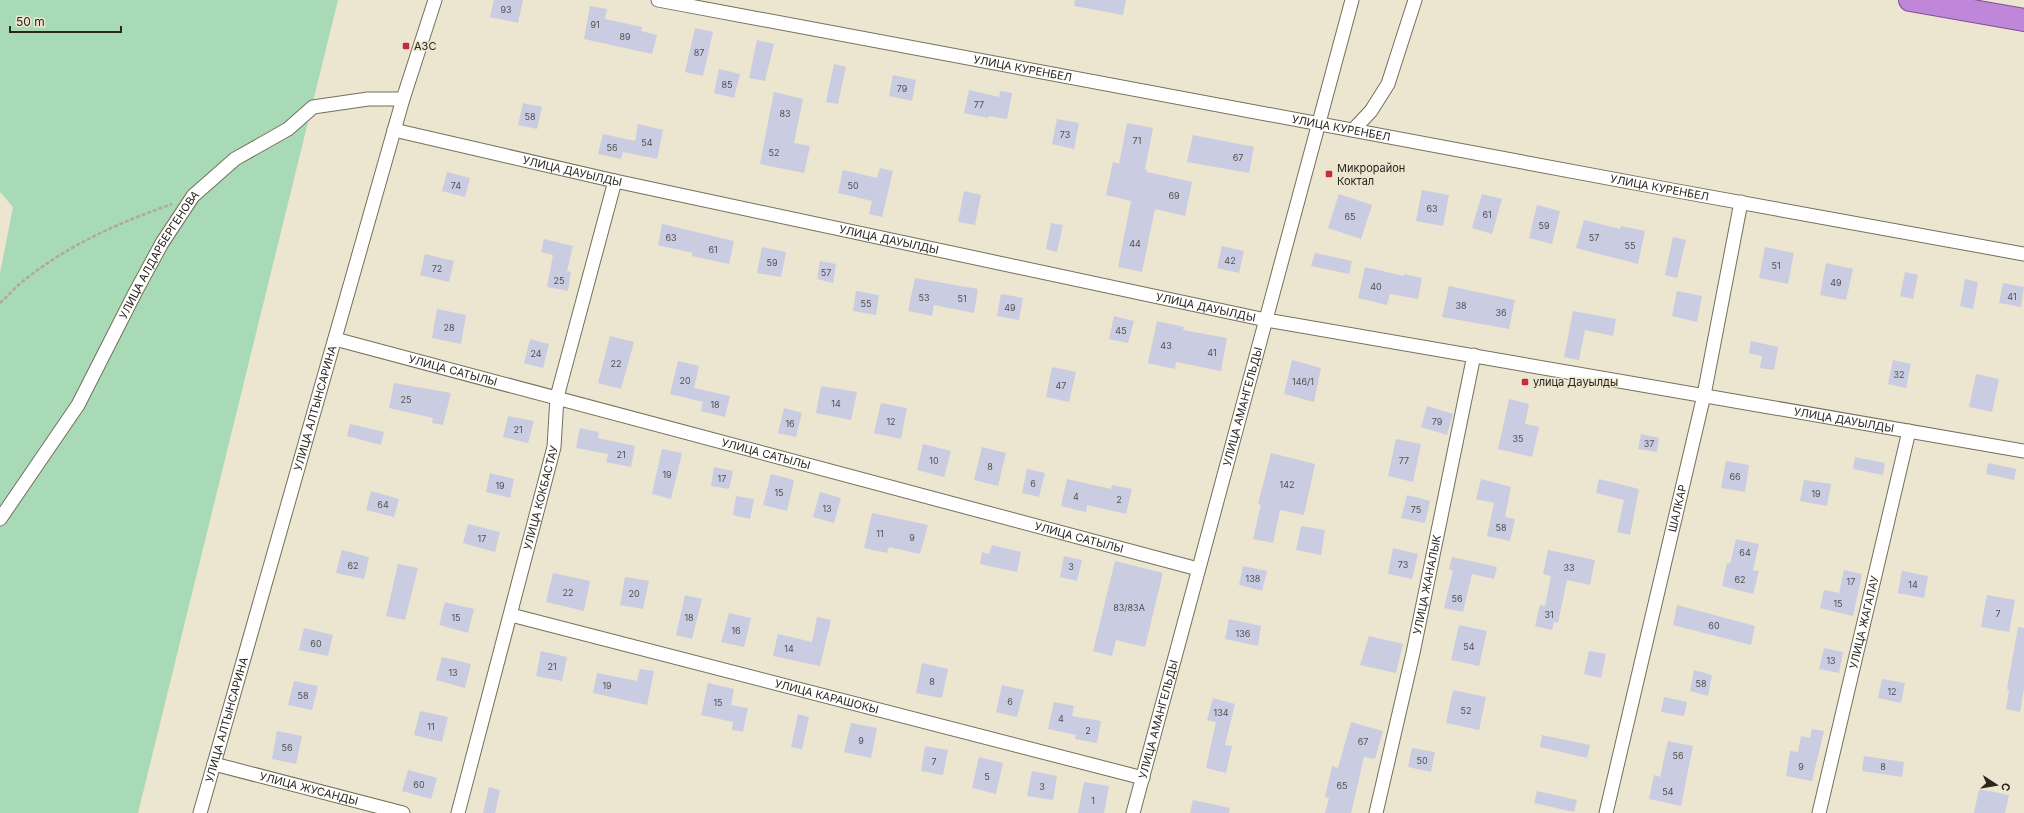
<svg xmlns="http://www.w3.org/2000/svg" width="2024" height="813" font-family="Inter,sans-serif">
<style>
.green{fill:#a9dab7}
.building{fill:#cacce2}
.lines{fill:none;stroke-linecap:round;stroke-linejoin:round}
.minor-casing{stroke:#756f5b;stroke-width:15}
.trunk-casing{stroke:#805092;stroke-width:24}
.path{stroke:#afa998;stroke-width:2.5;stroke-dasharray:4 2;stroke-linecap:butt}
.minor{stroke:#fff;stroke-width:13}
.trunk{stroke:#bf86da;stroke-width:22}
.poi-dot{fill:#c0303a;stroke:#ece5cf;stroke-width:1.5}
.labels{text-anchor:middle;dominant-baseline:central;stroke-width:3;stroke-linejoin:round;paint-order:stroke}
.number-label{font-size:9px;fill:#51504f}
.poi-label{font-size:11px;fill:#29261e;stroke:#ece5cf;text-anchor:start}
.street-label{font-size:11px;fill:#29261e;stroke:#ece5cf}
</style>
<rect width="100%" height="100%" fill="#ece5cf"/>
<path class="green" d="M0 0H338L138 813H0V273L13 207 0 192Z"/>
<path class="building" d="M494 0H523L518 23 490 17Z
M1075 0H1126L1123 15 1074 6Z
M590 6 607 9 605 19 642 27 641 31 657 35 652 54 584 39Z
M695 28 713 32 703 76 685 72Z
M757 40 774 44 765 81 749 78Z
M834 64 846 67 838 104 826 102Z
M719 69 740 74 734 98 714 93Z
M893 75 916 80 912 101 889 96Z
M969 90 999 97 1000 91 1012 93 1007 119 989 116 988 118 964 113Z
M774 92 803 99 794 143 810 146 804 173 760 164Z
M523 103 542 107 537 129 518 125Z
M1057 119 1079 123 1074 149 1052 144Z
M1127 123 1153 128 1145 169 1147 170V172L1192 182 1185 216 1155 209 1142 272 1118 267 1131 201 1106 195 1113 162 1119 164Z
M638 124 663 130 657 159 623 152 621 159 598 154 603 134 635 141Z
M1193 135 1254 147 1249 173 1187 162Z
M880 168 893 171 882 217 869 214 872 201 838 193 843 170 877 178Z
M447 172 470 178 465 197 442 191Z
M1422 190 1449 195 1443 226 1416 221Z
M964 191 981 195 975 225 958 222Z
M1339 194 1372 205 1361 239 1328 228Z
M1482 194 1502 199 1492 234 1472 228Z
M1537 205 1560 211 1552 244 1529 238Z
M1584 220 1620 229 1621 226 1645 231 1638 264 1576 248Z
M1051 223 1063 225 1057 252 1046 249Z
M662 224 734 241 729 264 692 256 693 253 658 245Z
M1673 237 1686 240 1677 278 1665 275Z
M544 239 573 246 567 271 571 272 568 291 547 287 553 255 541 252Z
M1222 246 1244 251 1239 273 1217 268Z
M762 247 786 252 781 277 757 273Z
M1765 247 1794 253 1788 284 1759 278Z
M1315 253 1352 261 1349 274 1311 266Z
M425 254 454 261 449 282 420 275Z
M820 261 836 264 833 283 817 279Z
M1826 263 1853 269 1846 300 1820 295Z
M1365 267 1404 276V274L1422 278 1418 299 1390 294 1387 305 1358 298Z
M1905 272 1918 275 1913 299 1900 296Z
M915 278 978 289 974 313 934 305 932 316 908 311Z
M1965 279 1978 282 1973 309 1960 306Z
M2003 283 2024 287 2021 307 1999 303Z
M1449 286 1515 300 1509 329 1442 317Z
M856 291 879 295 876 315 853 311Z
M1677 291 1702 296 1697 322 1672 316Z
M1001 294 1023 298 1019 320 997 316Z
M437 309 466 315 461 344 432 338Z
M1573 311 1616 319 1613 336 1585 330 1579 360 1564 357Z
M1114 316 1134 321 1128 343 1109 339Z
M1157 321 1184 327 1183 330 1227 338 1221 371 1176 362 1175 369 1148 363Z
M610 336 634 342 621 389 598 383Z
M530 339 549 344 543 368 524 363Z
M1751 341 1778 347 1774 370 1760 368 1762 356 1749 353Z
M1292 360 1321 368 1314 402 1284 394Z
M1893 360 1911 364 1906 388 1888 384Z
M678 361 699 366 694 388 730 396 725 417 701 411 703 402 670 394Z
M1052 367 1076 372 1069 402 1046 397Z
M1976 374 1999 379 1992 412 1969 407Z
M394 383 451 393 443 425 432 423 433 418 389 408Z
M821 386 857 392 851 420 816 413Z
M1509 399 1529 404 1525 424 1539 427 1532 457 1498 449Z
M881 403 907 408 901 439 874 433Z
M1427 406 1453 414 1447 435 1421 427Z
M784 408 802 413 796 437 778 433Z
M508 416 534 421 528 443 503 437Z
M350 424 384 432 381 445 347 436Z
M580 428 599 432 598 438 635 446 631 467 606 462 608 454 576 448Z
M1641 434 1659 438 1657 452 1638 449Z
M1396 439 1421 444 1413 482 1388 476Z
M923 444 951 451 944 477 917 470Z
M982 447 1006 453 998 486 974 480Z
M662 449 682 453 671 499 652 494Z
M1271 453 1315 464 1304 515 1280 510 1273 543 1253 539 1261 505 1258 504Z
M1855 457 1885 463 1883 475 1853 469Z
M1726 461 1749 465 1745 492 1721 488Z
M1988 463 2016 469 2014 480 1986 474Z
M714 467 733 471 729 489 711 486Z
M1027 469 1045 473 1039 497 1022 493Z
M490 473 514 479 510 498 486 492Z
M771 474 794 480 787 511 763 505Z
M1067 479 1111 489 1112 485 1132 489 1126 514 1087 505 1086 512 1061 506Z
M1481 479 1511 487 1505 517 1515 519 1510 541 1487 536 1494 503 1476 499Z
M1599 479 1639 489 1630 535 1617 532 1624 500 1596 493Z
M1804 480 1831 484 1827 506 1800 501Z
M371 491 399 499 394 517 366 510Z
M820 492 841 498 834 523 813 517Z
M1407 495 1430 501 1425 523 1401 518Z
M736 496 754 499 750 519 733 515Z
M872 513 928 525 920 554 889 547 887 553 864 548Z
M468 524 500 532 495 552 463 543Z
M1301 526 1325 530 1321 555 1296 550Z
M1736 539 1759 544 1753 570 1759 571 1753 594 1722 586 1727 563 1730 564Z
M992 545 1021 552 1017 572 980 564 982 552 989 554Z
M1393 548 1418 554 1412 579 1388 574Z
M342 550 369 557 364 579 336 573Z
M1548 550 1595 560 1590 585 1567 580 1558 623 1554 622 1552 630 1535 626 1540 605 1545 606 1551 576 1543 574Z
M1064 556 1082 560 1077 581 1060 577Z
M1452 557 1497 567 1494 579 1472 574 1463 612 1444 608 1453 570H1449Z
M1115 561 1163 573 1145 647 1116 640 1112 656 1093 651Z
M398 564 418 568 405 620 386 616Z
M1243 566 1267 571 1262 591 1239 585Z
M1844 570 1862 574 1853 616 1820 608 1824 590 1839 593Z
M1902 571 1928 576 1924 598 1898 593Z
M553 573 590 581 584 611 546 602Z
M625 577 649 581 643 609 620 605Z
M685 595 702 599 692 639 676 635Z
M1987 595 2015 600 2009 632 1981 627Z
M445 602 474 609 468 633 439 625Z
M1677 605 1755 626 1751 645 1673 625Z
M729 613 751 618 744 647 721 642Z
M817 617 831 620 820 666 773 656 778 634 812 642Z
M1229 619 1261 626 1258 646 1225 639Z
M1459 625 1487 631 1479 666 1451 660Z
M2018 627 2024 628V688L2020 712 2006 709 2009 690 2007 689Z
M304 628 333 635 328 656 299 650Z
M1369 636 1403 644 1396 673 1360 665Z
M1824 648 1843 652 1839 673 1819 669Z
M541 651 567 657 562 681 536 676Z
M1589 651 1606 654 1601 678 1584 674Z
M442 657 471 664 465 688 436 680Z
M922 663 948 669 942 698 916 693Z
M640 669 654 671 647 705 593 693 597 673 637 681Z
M1694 670 1712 675 1708 696 1690 691Z
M1882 679 1905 683 1901 703 1878 698Z
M294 681 318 686 312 710 288 705Z
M708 683 734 689 731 705 748 708 743 732 732 730 733 722 701 715Z
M1002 685 1024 690 1017 717 996 712Z
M1453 690 1486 697 1479 730 1446 723Z
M1664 697 1687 702 1684 716 1661 712Z
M1213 698 1235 704 1225 745 1232 746 1226 773 1206 768 1216 722 1207 720Z
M1054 702 1074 706 1072 716 1101 721 1097 743 1075 739 1076 735 1048 729Z
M420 711 448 717 442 742 414 735Z
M798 714 809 717 802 749 791 747Z
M1351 722 1383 731 1375 759 1364 757 1351 813H1325L1329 798 1325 797 1332 766 1338 768Z
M851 723 877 728 871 758 844 752Z
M1812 729 1824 731 1812 781 1786 776 1790 751 1798 752 1801 736 1810 738Z
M277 731 302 736 296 764 272 759Z
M1542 735 1590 745 1587 758 1540 747Z
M1668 741 1693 746 1681 806 1649 799 1654 775 1660 777Z
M925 746 948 750 943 775 921 771Z
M1412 748 1435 752 1431 772 1408 767Z
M1864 756 1904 762 1902 777 1862 771Z
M979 757 1003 763 996 794 972 788Z
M408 770 437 778 431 799 402 791Z
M1032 771 1057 776 1053 800 1027 796Z
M1084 782 1109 786 1104 813H1078Z
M489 787 500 790 495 813H483Z
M1979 789 2009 795 2005 813H1974Z
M1537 791 1577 800 1574 812 1534 803Z
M1193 800 1230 808 1229 813H1190Z"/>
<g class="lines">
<g class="minor-casing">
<g id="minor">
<path id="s1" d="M658 0 1672 190 2024 254"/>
<path id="s2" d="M394 130 615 181 1266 320 2024 451"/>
<path d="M1353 130 1371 111 1388 84 1415 0"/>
<path id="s3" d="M335 339 1198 569"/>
<path id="s4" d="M0 519 78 405 136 291 162 243 193 196 235 159 288 129 313 107 368 99H403"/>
<path id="s5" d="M511 615 1143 778"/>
<path id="s6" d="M214 764 403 813"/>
<path id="s7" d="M200 813 403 99 435 0"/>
<path id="s8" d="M458 813 554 447 557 397 615 181"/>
<path id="s9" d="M1133 813 1352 0"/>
<path id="s10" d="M1376 813 1413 653 1474 355"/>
<path id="s11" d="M1606 813 1704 395 1741 202"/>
<path id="s12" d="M1819 813 1909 431"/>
</g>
</g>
<g class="trunk-casing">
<path id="trunk" d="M1910 0 2024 20"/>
</g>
<path class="path" d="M0 303C9 295 17 285 27 278 70 244 121 222 172 204"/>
<use href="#minor" class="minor"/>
<use href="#trunk" class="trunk"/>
</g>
<g class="poi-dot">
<rect x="402" y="42" width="8" height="8" rx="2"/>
<rect x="1325" y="170" width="8" height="8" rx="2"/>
<rect x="1521" y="378" width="8" height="8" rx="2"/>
</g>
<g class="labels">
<g class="number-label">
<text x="506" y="9">93</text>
<text x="595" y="24">91</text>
<text x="625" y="36">89</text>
<text x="699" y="52">87</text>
<text x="727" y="84">85</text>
<text x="902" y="88">79</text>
<text x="979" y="104">77</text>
<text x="785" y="113">83</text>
<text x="530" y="116">58</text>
<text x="1065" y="134">73</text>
<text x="1137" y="140">71</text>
<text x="647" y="142">54</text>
<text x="612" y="147">56</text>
<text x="774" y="152">52</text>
<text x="1238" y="157">67</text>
<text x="456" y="185">74</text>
<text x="853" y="185">50</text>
<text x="1174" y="195">69</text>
<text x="1432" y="208">63</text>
<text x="1487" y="214">61</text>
<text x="1350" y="216">65</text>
<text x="1544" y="225">59</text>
<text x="671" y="237">63</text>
<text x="1594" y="237">57</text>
<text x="1135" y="243">44</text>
<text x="1630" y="245">55</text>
<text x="713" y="249">61</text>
<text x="1230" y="260">42</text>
<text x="772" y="262">59</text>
<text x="1776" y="265">51</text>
<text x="437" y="268">72</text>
<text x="826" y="272">57</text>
<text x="559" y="280">25</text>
<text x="1836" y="282">49</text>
<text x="1376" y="286">40</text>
<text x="2012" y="296">41</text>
<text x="924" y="297">53</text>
<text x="962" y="298">51</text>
<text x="866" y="303">55</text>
<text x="1461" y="305">38</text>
<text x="1010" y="307">49</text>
<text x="1501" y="312">36</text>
<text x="449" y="327">28</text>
<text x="1121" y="330">45</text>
<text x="1166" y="345">43</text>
<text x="1212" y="352">41</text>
<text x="536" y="353">24</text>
<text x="616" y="363">22</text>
<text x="1899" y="374">32</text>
<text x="685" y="380">20</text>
<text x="1303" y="381">146/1</text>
<text x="1061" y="385">47</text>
<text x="406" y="399">25</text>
<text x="836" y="403">14</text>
<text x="715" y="404">18</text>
<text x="891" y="421">12</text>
<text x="1437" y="421">79</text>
<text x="790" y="423">16</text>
<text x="518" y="429">21</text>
<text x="1518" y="438">35</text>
<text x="1649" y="443">37</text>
<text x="621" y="454">21</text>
<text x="934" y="460">10</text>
<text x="1404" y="460">77</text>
<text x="990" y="466">8</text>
<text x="667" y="474">19</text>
<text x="1735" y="476">66</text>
<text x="722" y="478">17</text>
<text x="1033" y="483">6</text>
<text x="1287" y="484">142</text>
<text x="500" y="485">19</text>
<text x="779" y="492">15</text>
<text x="1816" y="493">19</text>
<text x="1076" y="496">4</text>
<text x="1119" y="499">2</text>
<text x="383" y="504">64</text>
<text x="827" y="508">13</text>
<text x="1416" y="509">75</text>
<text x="1501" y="527">58</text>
<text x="880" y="533">11</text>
<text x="912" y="537">9</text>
<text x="482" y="538">17</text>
<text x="1745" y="552">64</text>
<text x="1403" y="564">73</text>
<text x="353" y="565">62</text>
<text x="1071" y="566">3</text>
<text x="1569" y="567">33</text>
<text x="1253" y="578">138</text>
<text x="1740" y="579">62</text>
<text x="1851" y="581">17</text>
<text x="1913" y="584">14</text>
<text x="568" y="592">22</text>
<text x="634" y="593">20</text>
<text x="1457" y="598">56</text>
<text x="1838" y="603">15</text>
<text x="1129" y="607">83/83A</text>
<text x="1998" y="613">7</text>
<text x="1549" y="614">31</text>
<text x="456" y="617">15</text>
<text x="689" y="617">18</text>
<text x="1714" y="625">60</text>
<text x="736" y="630">16</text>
<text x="1243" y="633">136</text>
<text x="316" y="643">60</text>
<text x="1469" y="646">54</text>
<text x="789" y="648">14</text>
<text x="1831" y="660">13</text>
<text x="552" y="666">21</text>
<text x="453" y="672">13</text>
<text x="932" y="681">8</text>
<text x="1701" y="683">58</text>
<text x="607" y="685">19</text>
<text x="1892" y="691">12</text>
<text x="303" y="695">58</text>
<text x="1010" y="701">6</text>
<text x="718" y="702">15</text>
<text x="1466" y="710">52</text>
<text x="1221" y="712">134</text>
<text x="1061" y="718">4</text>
<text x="431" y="726">11</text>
<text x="1088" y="730">2</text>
<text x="861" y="740">9</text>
<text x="1363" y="741">67</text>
<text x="287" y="747">56</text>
<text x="1678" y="755">56</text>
<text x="1422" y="760">50</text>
<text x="934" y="761">7</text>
<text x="1801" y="766">9</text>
<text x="1883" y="766">8</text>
<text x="987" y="776">5</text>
<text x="419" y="784">60</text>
<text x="1342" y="785">65</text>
<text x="1042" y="786">3</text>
<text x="1668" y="791">54</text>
<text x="1093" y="800">1</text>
</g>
<g class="poi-label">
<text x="414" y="46">АЗС</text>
<text x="1337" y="168">Микрорайон<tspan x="1337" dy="13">Коктал</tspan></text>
<text x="1533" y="382">улица Дауылды</text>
</g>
<g class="street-label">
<text stroke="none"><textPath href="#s1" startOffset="371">УЛИЦА КУРЕНБЕЛ</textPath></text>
<text stroke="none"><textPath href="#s1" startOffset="695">УЛИЦА КУРЕНБЕЛ</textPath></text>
<text stroke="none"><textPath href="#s2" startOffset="183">УЛИЦА ДАУЫЛДЫ</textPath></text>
<text stroke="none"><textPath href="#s1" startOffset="1019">УЛИЦА КУРЕНБЕЛ</textPath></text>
<text stroke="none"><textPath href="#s2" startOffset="507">УЛИЦА ДАУЫЛДЫ</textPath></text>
<text stroke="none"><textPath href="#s4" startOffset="309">УЛИЦА АЛДАРБЕРГЕНОВА</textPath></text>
<text stroke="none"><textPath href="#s2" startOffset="831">УЛИЦА ДАУЫЛДЫ</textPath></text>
<text stroke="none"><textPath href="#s3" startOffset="122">УЛИЦА САТЫЛЫ</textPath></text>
<text stroke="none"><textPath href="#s9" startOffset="421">УЛИЦА АМАНГЕЛЬДЫ</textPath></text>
<text stroke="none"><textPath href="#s7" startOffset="421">УЛИЦА АЛТЫНСАРИНА</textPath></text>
<text stroke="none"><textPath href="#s2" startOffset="1479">УЛИЦА ДАУЫЛДЫ</textPath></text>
<text stroke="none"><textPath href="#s3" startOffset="446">УЛИЦА САТЫЛЫ</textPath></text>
<text stroke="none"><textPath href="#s8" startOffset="326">УЛИЦА КОКБАСТАУ</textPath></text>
<text stroke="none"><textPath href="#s11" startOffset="313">ШАЛКАР</textPath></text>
<text stroke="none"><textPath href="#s3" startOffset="770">УЛИЦА САТЫЛЫ</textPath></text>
<text stroke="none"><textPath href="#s10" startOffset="234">УЛИЦА ЖАНАЛЫК</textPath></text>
<text stroke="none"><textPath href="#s12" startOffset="196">УЛИЦА ЖАГАЛАУ</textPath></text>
<text stroke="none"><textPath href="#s5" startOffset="326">УЛИЦА КАРАШОКЫ</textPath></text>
<text stroke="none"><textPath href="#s9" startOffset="97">УЛИЦА АМАНГЕЛЬДЫ</textPath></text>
<text stroke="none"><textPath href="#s7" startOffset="97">УЛИЦА АЛТЫНСАРИНА</textPath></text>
<text stroke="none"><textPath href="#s6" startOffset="98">УЛИЦА ЖУСАНДЫ</textPath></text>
</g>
</g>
<g transform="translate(1996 785) rotate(102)" stroke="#ece5cf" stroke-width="3" paint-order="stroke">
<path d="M0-3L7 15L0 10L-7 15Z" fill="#29261e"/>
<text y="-6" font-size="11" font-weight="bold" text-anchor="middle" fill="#29261e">С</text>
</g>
<path d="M10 26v6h111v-6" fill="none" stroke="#29261e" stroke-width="2"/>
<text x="16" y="26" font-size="12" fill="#29261e" stroke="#ece5cf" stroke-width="3" paint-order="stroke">50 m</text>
</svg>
